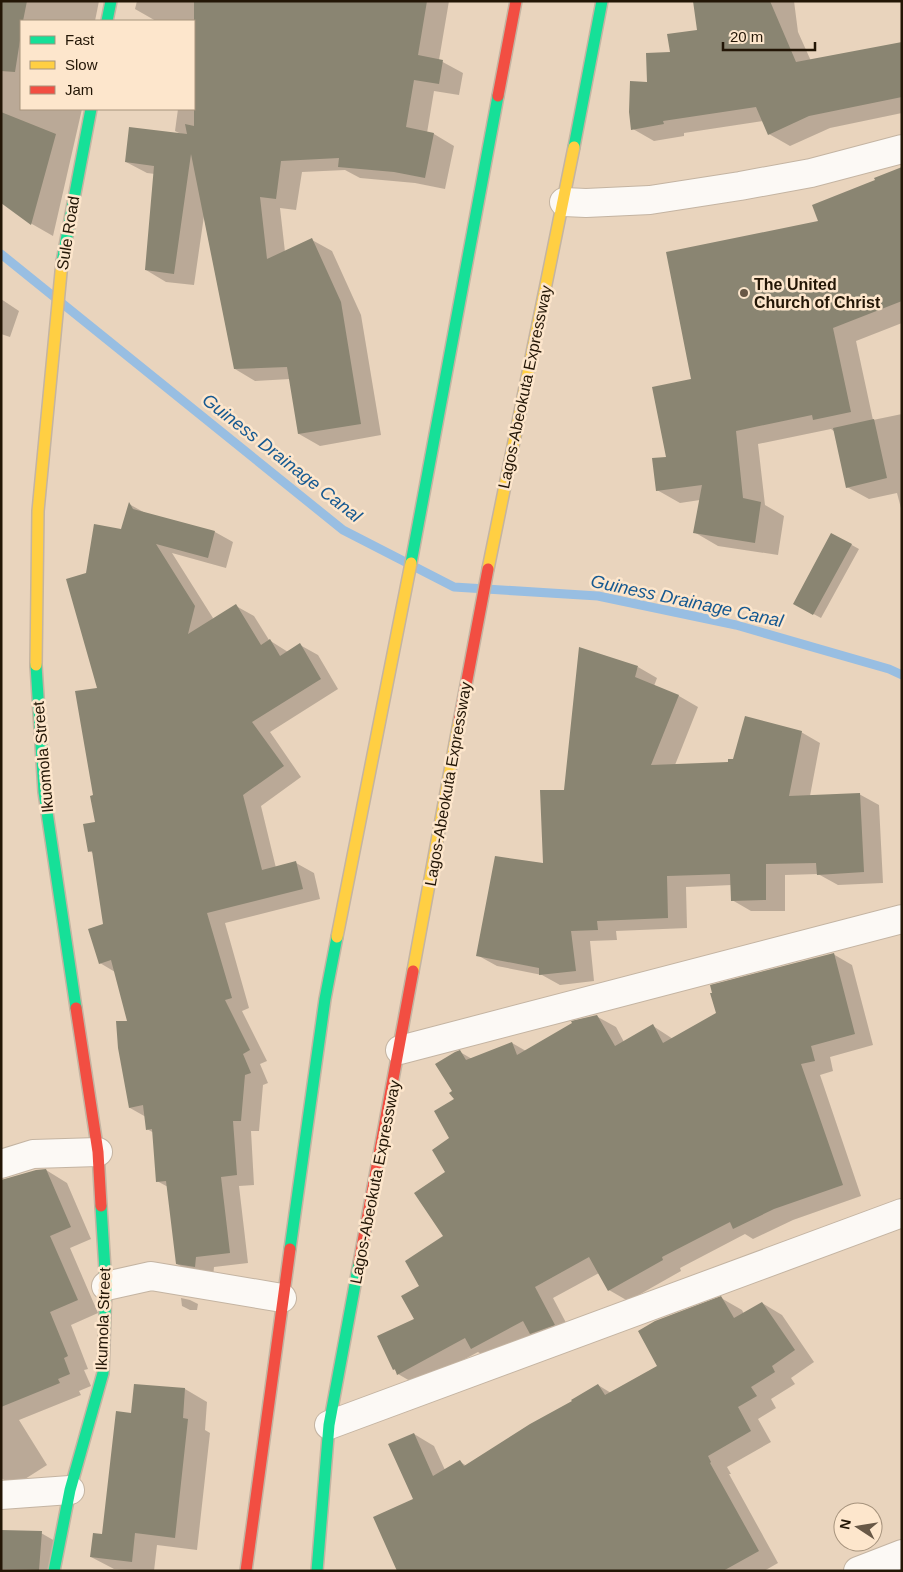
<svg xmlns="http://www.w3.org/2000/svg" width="903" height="1572" font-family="Helvetica,sans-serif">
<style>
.shadow{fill:#0003}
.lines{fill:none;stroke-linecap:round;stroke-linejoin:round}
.stream{stroke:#98bee2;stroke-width:9}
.building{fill:#8a8572}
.street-casing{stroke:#c4b4a2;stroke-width:30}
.fast-casing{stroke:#c4b4a2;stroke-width:14}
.slow-casing{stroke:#c4b4a2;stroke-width:14}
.jam-casing{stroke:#c4b4a2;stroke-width:14}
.street{stroke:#fcf9f5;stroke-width:28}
.fast{stroke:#16e098;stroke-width:11}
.slow{stroke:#ffcf43;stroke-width:11}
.jam{stroke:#f24e42;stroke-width:11}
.poi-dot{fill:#685846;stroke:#fde6cc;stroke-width:2}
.labels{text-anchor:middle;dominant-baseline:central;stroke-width:5;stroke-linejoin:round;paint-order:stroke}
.street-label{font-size:16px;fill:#231606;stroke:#fde6cc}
.poi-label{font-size:16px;font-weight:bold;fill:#231606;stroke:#fde6cc;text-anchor:start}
.water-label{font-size:18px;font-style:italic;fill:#165991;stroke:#fde6cc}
</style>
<rect width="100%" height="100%" fill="#e9d4bd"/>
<path class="shadow" d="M1 1H99L95 21H21V109H82L53 236 32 224 1 201Z
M137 1H449L439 60 463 73 459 95 434 91 427 133 434 134 454 146 445 189 415 183 360 178 345 170 302 172 296 210 280 208 285 252 312 240 332 251 361 315 381 435 320 446 299 434 290 379 255 381 235 369 204 216 194 285 166 282 146 270 155 174 147 173 126 162 181 134 175 131 178 109H194V21H156L135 9Z
M694 1H794L798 32 811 61 902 43V113L830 128 790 146 769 134 763 121 684 133V136L654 141 633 129 648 84 671 53 698 31Z
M902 168V323L856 341 873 420 902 414V512L897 493 869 499 847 487 835 432 831 429 758 444 765 505 784 516 778 555 718 546 694 532 700 500 680 503 657 490 692 380 820 222 877 181Z
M1 299 19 311 10 337 1 334Z
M129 504 147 514 215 532 233 542 226 568 172 553 213 618 212 620 236 606 254 616 269 640 288 652 300 645 318 655 338 689 270 732 301 777 261 806 276 868 296 863 314 873 320 899 225 923 249 1008 242 1011 267 1061 260 1064 268 1083 263 1085 259 1131H251L254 1185 239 1186 248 1263 214 1267 213 1277 195 1274 177 1264 168 1187 157 1181 154 1133 147 1129 146 1117 130 1108 129 1022 115 972 100 963 105 925 93 853 89 851 97 823 94 796 98 689 87 574 122 530Z
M832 534 859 549 821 618 795 604Z
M638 667 657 678 654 686 679 696 698 707 675 765 730 764 801 732 820 743 810 796 859 794 879 805 883 883 838 885 818 874 785 875V911H751L732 900V885L686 887 687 928 616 931 617 940 590 941 594 981 560 985 542 975 497 966 477 955 544 865 565 791Z
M833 954 852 965 873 1045 830 1057 833 1071 820 1075 861 1196 793 1220 753 1239 745 1234 680 1268 681 1271 628 1301 609 1290 599 1273 553 1298 573 1336 491 1360 478 1352 417 1385 398 1374 394 1369 416 1319 421 1286 444 1237 447 1172 455 1100 453 1092 460 1052 472 1059 512 1043 526 1051 596 1016 616 1027 624 1042 653 1026 673 1039Z
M46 1170 67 1183 91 1239 70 1248 98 1313 71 1325 88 1369 84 1370 91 1386 79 1391 81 1395 19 1420 47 1465 14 1486 1 1478V1181Z
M181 1298 190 1300 198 1304 197 1310H190L182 1306Z
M721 1298 742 1310 744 1314 762 1303 782 1315 814 1362 791 1378 795 1384 771 1399 776 1408 758 1419 771 1442 727 1467 731 1474H729L778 1563 764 1571H399L414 1500V1434L434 1446 445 1470 460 1462 467 1466 574 1402 598 1385 611 1393 659 1366Z
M135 1385 185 1389 207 1402 205 1430 210 1433 197 1550 157 1545 154 1571 114 1569 91 1557 103 1535 132 1414Z
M1 1531 41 1533 62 1545 60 1571H1Z"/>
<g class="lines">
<path class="stream" d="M1 254 343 530 454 587 598 596 736 625 889 669 902 675"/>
</g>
<path class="building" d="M1 1H27L23 21H21V34L15 72 1 71Z
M194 1H427L418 55 443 60 439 84 414 80 406 127 434 133 425 178 394 172 338 167 339 158 281 161 276 199 260 197 267 259 312 238 341 302 361 424 298 434 287 367 234 369 191 154 174 274 145 270 154 166 125 162 129 127 187 134 185 124 194 126Z
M693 1H770L796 62 902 42V97L809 116 768 135 756 107 663 121 664 124 631 130 629 112 630 81 647 82 646 53 670 52 667 34 697 30Z
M1 112 56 134 31 225 1 203Z
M902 167V301L833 328 851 412 813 420 812 415 736 431 743 498 761 502 755 543 693 533 702 485 656 491 652 458 666 457 652 387 691 379 666 252 818 221 812 205 875 180 874 178Z
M874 419 887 478 846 488 833 428Z
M129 502 133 509 215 531 208 558 156 544 195 606 188 634 236 604 261 645 270 639 280 656 300 643 321 679 252 722 284 766 243 795 262 870 296 861 303 889 207 913 232 998 225 1000 250 1050 243 1054 251 1073 245 1075 241 1121H233L237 1175 221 1177 230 1253 196 1257 195 1267 176 1264 166 1181 156 1182 152 1129 146 1130 143 1105 129 1108 118 1048 116 1021H127L111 960 99 964 88 929 103 924 92 851 88 852 83 824 95 822 90 796 93 795 75 691 97 688 66 579 86 573 94 524 121 529Z
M831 533 852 544 813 615 793 604Z
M579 647 638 666 635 677 679 695 651 765 728 762V759H733L745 716 802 731 789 796 860 793 864 872 817 875 816 863 766 864V900L731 901 730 874 667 876 668 918 597 921 598 930 571 931 576 971 539 975V968L476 956 495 856 543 863 540 790H564Z
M834 953 855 1034 811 1046 815 1061 801 1064 843 1185 774 1209 733 1229 730 1222 662 1257 663 1260 608 1291 589 1257 535 1287 555 1325 530 1334 523 1321 471 1349 465 1338 397 1375 395 1369 393 1370 377 1336 414 1319 401 1296 419 1286 405 1261 443 1236 414 1193 445 1172 432 1150 449 1138 434 1111 454 1099 449 1093 452 1091 435 1064 455 1052 460 1050 466 1060 512 1042 517 1055 572 1023 571 1021 597 1015 615 1046 653 1024 663 1043 716 1013 710 993H712L710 985Z
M46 1169 71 1227 50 1236 78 1300 50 1312 68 1356 64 1358 70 1374 58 1379 60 1383 1 1407V1180L36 1170Z
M721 1296 734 1318 762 1302 795 1350 772 1366 775 1372 751 1387 757 1396 738 1407 751 1431 708 1456 711 1462 710 1463 759 1551 723 1571H397L373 1517 413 1499 388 1444 414 1433 433 1476 460 1460 464 1466 530 1424 572 1401 571 1400 598 1384 605 1395 657 1366 638 1331 655 1321Z
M134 1384 185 1388 183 1418 188 1419 175 1538 135 1533 132 1562 90 1557 93 1533 102 1534 116 1411 131 1413Z
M1 1530 42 1531 39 1570 1 1569Z"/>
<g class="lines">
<g class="street-casing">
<path id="street" d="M564 202 586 203 650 200 740 186 811 173 902 149
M400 1050 902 919
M1 1164 33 1154 98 1152
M106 1286 151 1276 282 1298
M329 1425 902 1213
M1 1495 70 1490
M858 1571 902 1554"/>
</g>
<g class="fast-casing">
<path id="fast" d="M107 21 111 1
M574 147 602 1
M62 262 91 109
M411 563 498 96
M36 665 44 792 76 1008
M290 1249 325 999 337 937
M54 1571 70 1490 103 1373 106 1286 101 1206
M317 1571 329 1425 359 1263"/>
</g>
<g class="slow-casing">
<path id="slow" d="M488 569 574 147
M36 665 38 511 62 262
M337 937 411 563
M413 971 459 722"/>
</g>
<g class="jam-casing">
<path id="jam" d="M498 96 516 1
M459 722 488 569
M76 1008 98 1152 101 1206
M359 1263 413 971
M246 1571 290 1249"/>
</g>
<use href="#street" class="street"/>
<use href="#fast" class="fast"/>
<use href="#slow" class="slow"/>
<use href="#jam" class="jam"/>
</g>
<circle class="poi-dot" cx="744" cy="293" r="5"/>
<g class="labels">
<g class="street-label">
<text transform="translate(68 233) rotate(-81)">Sule Road</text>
<text transform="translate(525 387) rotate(-78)">Lagos-Abeokuta Expressway</text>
<text transform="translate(43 757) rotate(-95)">Ikuomola Street</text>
<text transform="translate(448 784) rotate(-80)">Lagos-Abeokuta Expressway</text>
<text transform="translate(375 1182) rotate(-79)">Lagos-Abeokuta Expressway</text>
<text transform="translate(103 1319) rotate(-88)">Ikumola Street</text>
</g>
<g class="poi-label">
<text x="754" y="284">The United<tspan x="754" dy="18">Church of Christ</tspan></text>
</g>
<g class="water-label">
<text transform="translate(282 458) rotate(38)">Guiness Drainage Canal</text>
<text transform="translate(687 601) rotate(12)">Guiness Drainage Canal</text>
</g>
</g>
<rect width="903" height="1572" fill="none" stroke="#231606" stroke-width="5"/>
<rect x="20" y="20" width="175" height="90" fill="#fde6cc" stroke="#a6937d"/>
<rect x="30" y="36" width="25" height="8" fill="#16e098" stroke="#a6937d"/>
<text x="65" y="45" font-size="15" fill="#231606">Fast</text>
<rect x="30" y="61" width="25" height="8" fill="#ffcf43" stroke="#a6937d"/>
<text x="65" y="70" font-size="15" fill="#231606">Slow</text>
<rect x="30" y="86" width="25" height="8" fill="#f24e42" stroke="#a6937d"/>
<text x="65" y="95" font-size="15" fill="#231606">Jam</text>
<g transform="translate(858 1527) rotate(282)"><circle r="24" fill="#fde6cc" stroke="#a6937d"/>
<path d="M0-4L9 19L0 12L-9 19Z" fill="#685846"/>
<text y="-8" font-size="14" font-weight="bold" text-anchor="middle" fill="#231606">N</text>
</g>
<path d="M723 42v8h92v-8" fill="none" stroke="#231606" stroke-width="2.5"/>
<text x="730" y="42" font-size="15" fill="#231606" stroke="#fde6cc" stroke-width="4" paint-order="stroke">20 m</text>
</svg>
